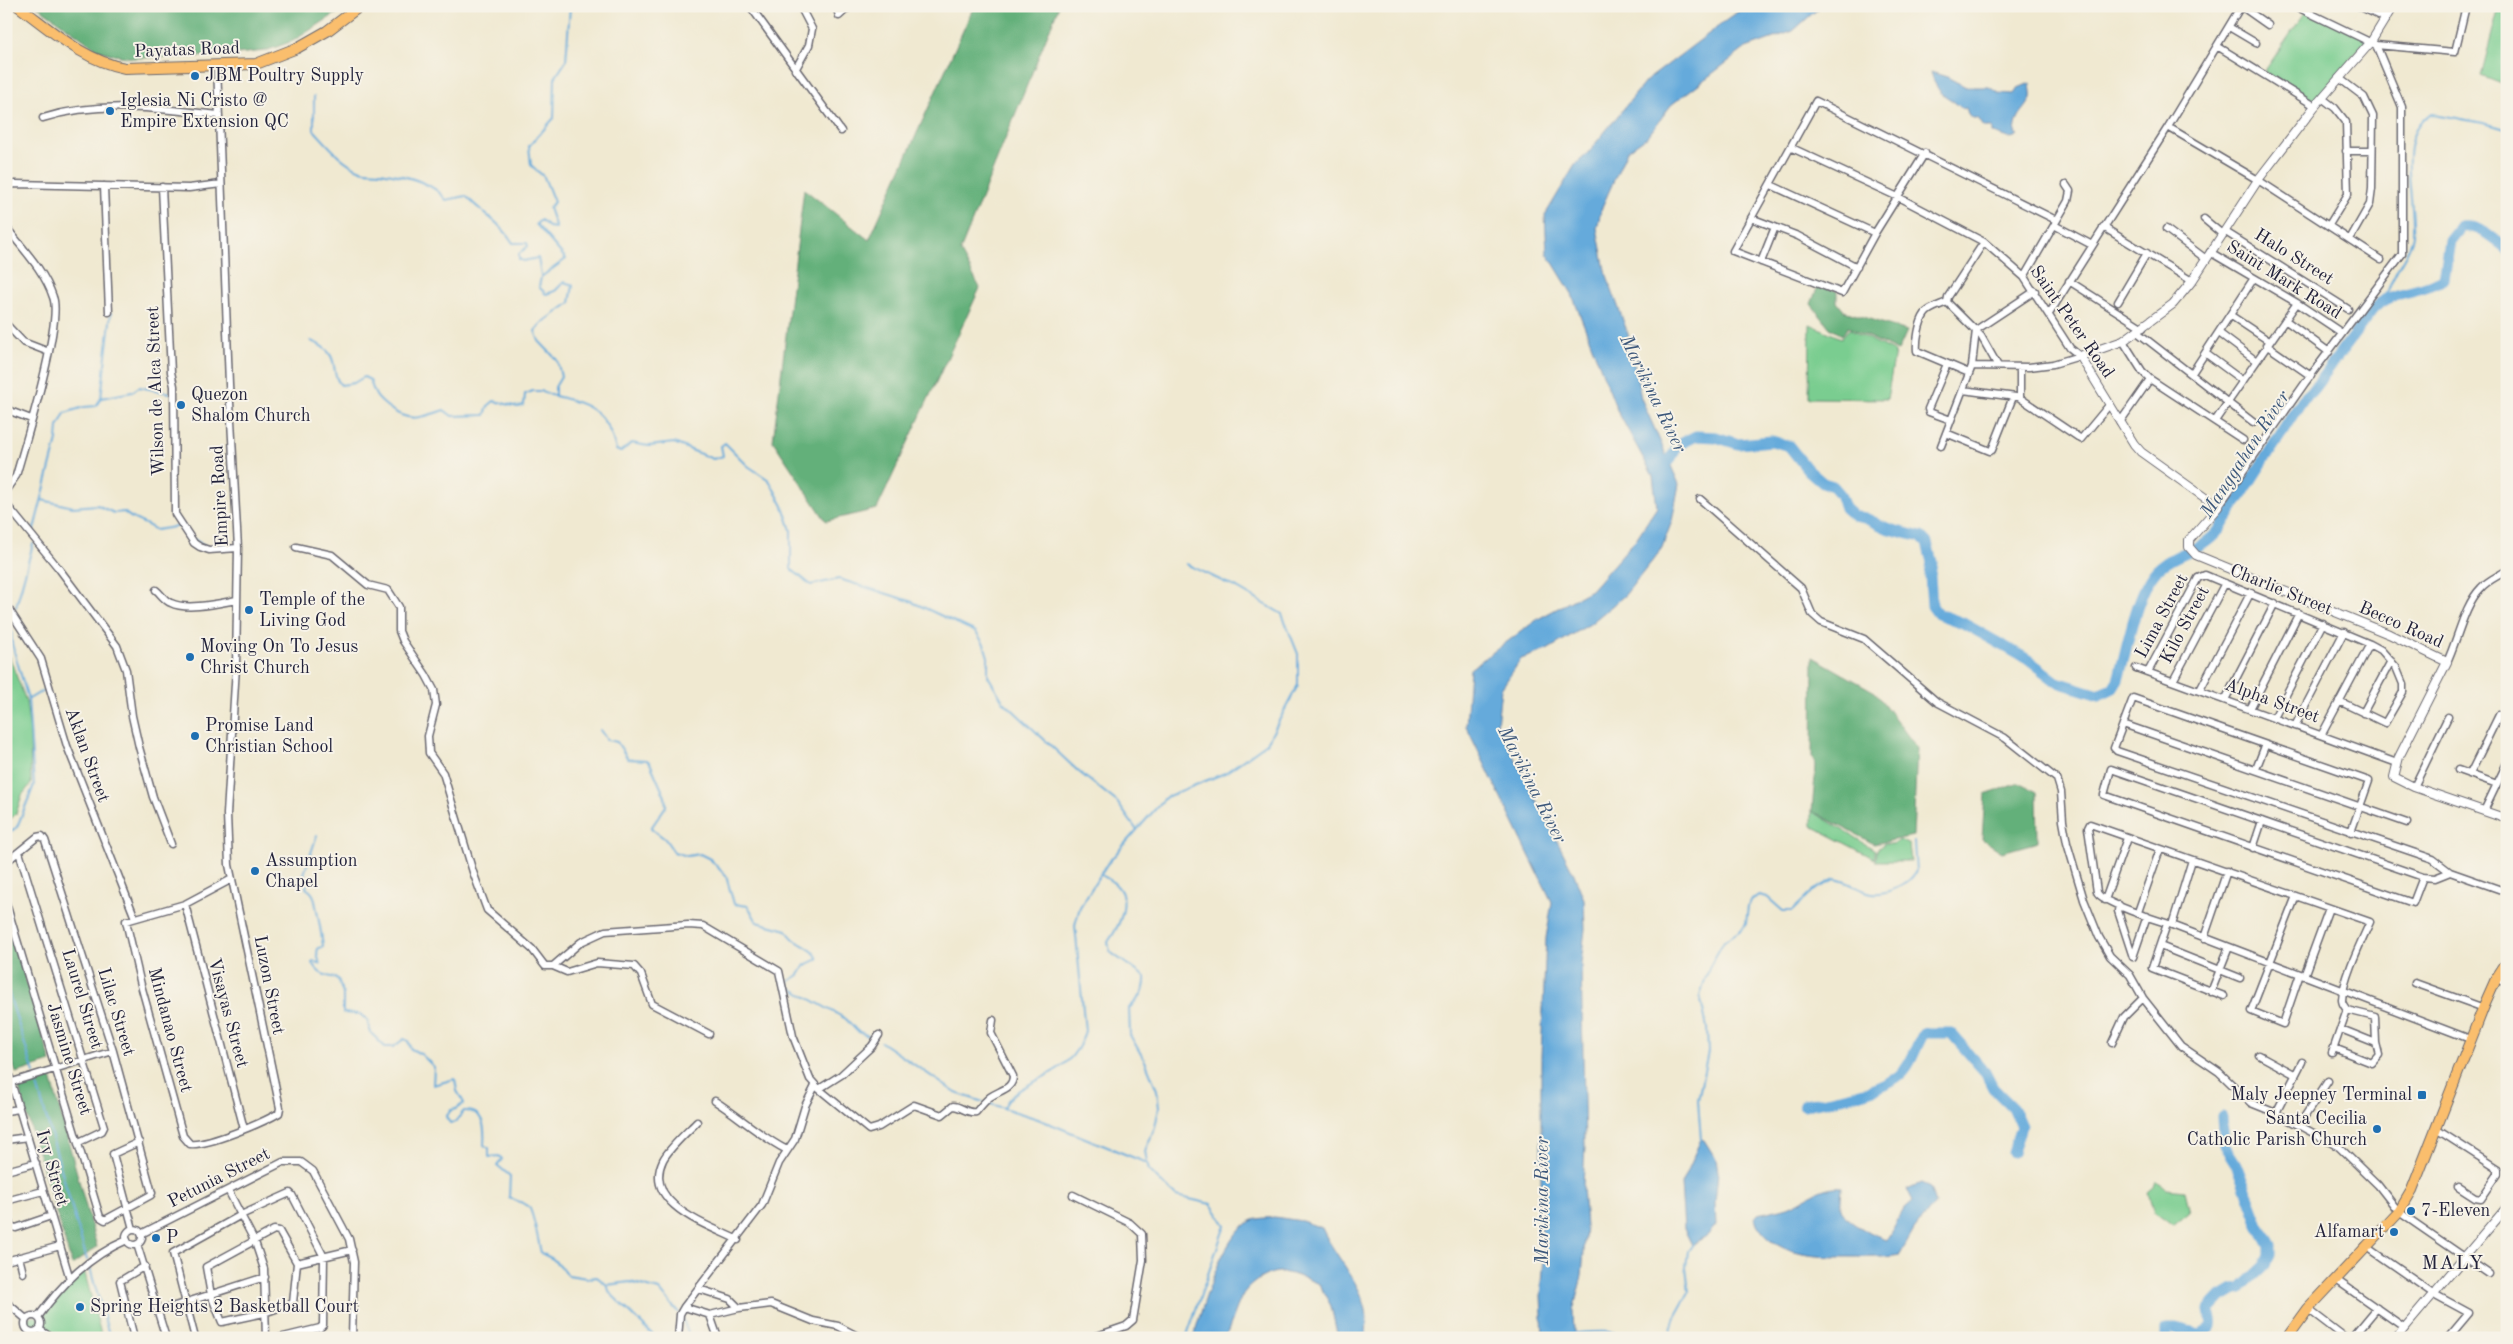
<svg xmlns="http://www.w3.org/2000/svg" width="2513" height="1344" font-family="'Old Standard TT',serif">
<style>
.green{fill:#7acd90;stroke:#4e7866}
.forest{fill:#63b07a;stroke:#42695a}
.water{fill:#65aadb;stroke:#44668b}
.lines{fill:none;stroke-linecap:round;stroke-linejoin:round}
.stream{stroke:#65aadb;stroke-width:2}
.river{stroke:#65aadb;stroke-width:11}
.minor-casing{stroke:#6a6870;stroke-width:9}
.tertiary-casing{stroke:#6a6870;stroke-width:10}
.primary-casing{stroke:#6a6870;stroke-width:12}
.minor{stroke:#fff;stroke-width:6}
.tertiary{stroke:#fff;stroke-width:8}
.primary{stroke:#fabe6d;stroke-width:10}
.poi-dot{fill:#1f6fb2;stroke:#f7f3e8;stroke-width:2}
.labels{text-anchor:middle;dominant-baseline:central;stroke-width:4;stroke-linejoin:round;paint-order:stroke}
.street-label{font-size:18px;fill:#22223b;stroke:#f7f3e8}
.poi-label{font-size:18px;fill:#22223b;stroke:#f7f3e8;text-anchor:start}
.water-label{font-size:19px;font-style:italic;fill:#3d587b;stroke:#f7f3e8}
.quarter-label{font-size:20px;letter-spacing:1px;fill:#22223b;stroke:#f7f3e8}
</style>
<rect width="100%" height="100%" fill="#f7f3e8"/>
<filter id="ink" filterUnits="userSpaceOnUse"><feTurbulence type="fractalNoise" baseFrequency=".02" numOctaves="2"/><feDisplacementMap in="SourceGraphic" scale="10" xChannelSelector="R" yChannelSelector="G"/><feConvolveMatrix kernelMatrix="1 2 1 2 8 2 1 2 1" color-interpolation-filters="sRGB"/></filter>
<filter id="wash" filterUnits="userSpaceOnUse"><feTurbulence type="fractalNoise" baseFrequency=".0096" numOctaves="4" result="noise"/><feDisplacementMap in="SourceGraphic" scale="20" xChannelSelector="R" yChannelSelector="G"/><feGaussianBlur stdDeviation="1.12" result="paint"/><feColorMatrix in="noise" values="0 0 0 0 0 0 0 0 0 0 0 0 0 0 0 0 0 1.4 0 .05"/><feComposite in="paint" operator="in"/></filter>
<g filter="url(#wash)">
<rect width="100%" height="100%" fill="#f0e9d1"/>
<path class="green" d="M2499 6H2507V86L2481 76Z
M2306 11 2368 38 2314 103 2264 72Z
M1810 324 1841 338 1849 329 1895 352 1887 399 1809 398Z
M6 648 26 701 30 733 31 784 22 795 16 814 6 823Z
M1812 811 1875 850V859L1812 826Z
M1900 840 1909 845 1911 861H1876L1877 849 1885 843 1893 844Z
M2156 1182 2168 1189 2185 1191 2190 1212 2173 1226 2154 1212 2148 1193 2154 1188Z
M84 1270 102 1338H58L44 1328 46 1323 44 1315 60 1293Z
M25 1324a8 8 0 1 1 16 0a8 8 0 1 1-16 0Z"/>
<path class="forest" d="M37 6H348L293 41 265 51 218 56 133 58 114 55 98 50Z
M974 6H1059L960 251 980 288 877 509 826 521 773 441 804 189 869 240Z
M1818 286 1837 291V302L1844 311 1907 331 1898 351 1848 327 1842 335 1830 328 1811 304Z
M1813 657 1875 692 1917 748 1913 836 1874 844 1812 811 1816 765 1812 757Z
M2019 783 2037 792 2038 842 2002 852 1982 839 1985 795Z
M6 916 51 1062 16 1073 6 1042Z
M50 1074 97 1247 72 1265 18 1085Z"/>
<path class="water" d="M1758 6H1821L1793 31 1746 48 1671 105 1648 136 1627 151 1602 207 1597 228 1605 270 1628 334 1641 398 1679 484 1672 521 1661 550 1625 595 1590 624 1547 650 1521 659 1501 689 1497 724 1574 874 1584 899 1585 929 1581 964 1585 1145 1583 1187 1586 1226 1582 1276 1573 1311 1574 1331 1572 1338H1543L1541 1295 1544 1257 1541 1222V1056L1546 938 1552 902 1466 726 1470 669 1538 619 1591 590 1636 539 1657 507 1653 476 1617 410 1571 292 1547 253 1545 215 1575 165 1586 155 1646 81 1740 10Z
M1931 72 1947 77 1966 87H1989L1998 93 2014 94 2018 88 2030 83C2030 87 2032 94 2031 98 2024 114 2017 111 2015 133L2018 135C2009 142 2001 134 1992 133V127H1984L1978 118H1973L1968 114 1966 108 1962 109C1947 93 1939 100 1931 72Z
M1701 1139 1704 1140 1716 1159 1718 1172 1715 1203 1716 1225 1708 1235 1692 1245 1684 1229 1681 1184Z
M1921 1183 1930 1187 1935 1203 1914 1230 1900 1255C1884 1258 1867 1257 1850 1257 1813 1257 1772 1257 1754 1218L1757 1214C1767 1212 1778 1210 1788 1207 1806 1200 1821 1185 1842 1187 1842 1193 1840 1202 1841 1208 1846 1225 1872 1233 1887 1239L1904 1209 1913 1201 1907 1189Z
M1274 1217 1302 1221 1322 1228C1334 1255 1360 1281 1366 1310 1368 1319 1366 1329 1366 1338H1338L1331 1306 1319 1284C1307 1279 1291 1272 1278 1272 1265 1273 1246 1286 1241 1298 1235 1311 1231 1325 1225 1338H1193C1203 1307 1221 1236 1251 1221 1257 1218 1267 1218 1274 1217Z"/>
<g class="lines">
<path class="stream" d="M570 6 566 61 555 78 554 118 529 146 531 165 544 177 554 202 549 208 556 228 549 227 541 220 536 224 566 259 541 277 539 287 546 294 555 291 564 282 573 285 570 303 542 323 535 331 539 341 557 360 561 377 555 387V396C591 405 607 412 616 450L621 452 631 443 649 446 674 443 713 459 723 456 721 446 725 443 748 466 769 480 783 506 791 530V569L811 585 839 579 910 601 976 632 984 644 988 657V676L1003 701 1079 772 1117 802 1136 829
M314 96V130C328 145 341 162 361 170 366 172 374 171 380 172 402 175 433 181 446 200L466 196C481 213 501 222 513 243H527L528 246 519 254V259L523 261 538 258 541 276
M2385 299C2388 290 2391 281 2395 274 2401 261 2411 250 2413 235 2416 198 2393 139 2430 114 2440 114 2447 117 2457 118 2475 122 2490 123 2507 130
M311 341C344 354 328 372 341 385L354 383 364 377 370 380C375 396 376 398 389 408 408 423 422 418 444 410L452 416 485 415 488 406 494 401 518 407 524 405 525 394 533 391H541L554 396
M101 398 111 313
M42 500 73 507 97 505 114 513 124 512C131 520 145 522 156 530L180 526
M33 533 57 440 58 427 65 413 84 407 96 406 101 398 132 392 139 387 170 393
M194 539 207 547
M16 607 33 544
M29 699 44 690
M600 730 607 740 617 742 628 759 647 760 650 763 665 797 666 806 651 828 665 839 674 852 687 856 700 854 710 859 726 876 734 904 748 906 757 922 787 930C793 945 812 945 818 959L805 965 799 975 788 982 789 987 846 1019 857 1031 873 1038
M6 835 17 827 34 785 28 699 12 644 11 627
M317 835 304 874 308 880 306 888C309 890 313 893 314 897 316 904 323 942 323 947L318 948 317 954 320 964 313 961 312 963C319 975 325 975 338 979L343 994V1013L360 1014 367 1020 371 1033 385 1047H393L404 1039 408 1041 411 1049 421 1054 434 1067 433 1085 455 1079 457 1091 464 1103 456 1109 451 1110 446 1117 450 1123 455 1122 464 1111C485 1110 485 1129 484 1145L489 1148V1157L499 1156 502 1159 497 1165 510 1176 509 1197C515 1201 523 1202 528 1206 533 1209 539 1245 541 1253L553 1259 568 1275 587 1278 597 1277 607 1285 630 1282 659 1290 679 1313
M1100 874C1106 878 1113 881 1117 886 1132 902 1118 928 1108 942L1110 952 1145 977C1146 991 1139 999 1129 1008L1130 1035 1146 1063 1157 1090 1159 1108 1155 1127 1145 1151 1149 1171 1176 1196 1211 1204 1225 1225 1186 1338
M6 985 34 1073
M881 1042 956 1093 983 1102
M35 1078 87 1260
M988 1103 1038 1119 1147 1163
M1004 1108C1015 1077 1072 1082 1085 1031L1075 925 1080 907 1107 864 1166 797 1225 773 1267 743 1298 685V654L1282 614 1237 588 1186 564
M1701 1140 1698 1100 1708 1052 1707 1028 1700 995 1709 968 1724 941 1741 930 1746 923 1748 906 1752 899 1760 895 1767 897 1783 911H1792L1813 891 1835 879C1848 881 1856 888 1868 892 1882 897 1910 885 1916 871L1914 842
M89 1265 110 1338
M607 1285 610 1293 656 1338
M682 1317 690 1338
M2166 1328 2185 1338
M1573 1333C1586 1333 1618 1328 1626 1338
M1669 1338 1674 1319 1689 1292 1686 1267 1688 1251 1693 1244"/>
<path class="river" d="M1670 460 1678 445 1696 436 1716 437 1738 444 1772 441 1789 446 1808 470 1823 483 1833 486 1840 494 1845 508 1854 516 1865 518 1889 529 1921 537 1927 543 1932 562 1930 576 1932 606 1938 614 1963 623 2027 659 2057 682 2099 695 2113 688 2118 680C2127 650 2137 585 2160 567 2181 549 2199 554 2220 529L2303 399 2312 391 2373 309C2393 289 2421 294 2444 279L2450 241 2461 227C2480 225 2493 238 2507 249
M1804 1105C1831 1100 1890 1092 1906 1068 1914 1057 1917 1044 1924 1033H1951L1985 1072 1993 1088 2013 1108 2021 1126 2013 1152
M2166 1338V1328H2176L2200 1334C2217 1325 2211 1325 2209 1310L2221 1297 2233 1290 2242 1288 2265 1266 2270 1256V1245L2259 1225 2236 1164 2224 1145 2222 1117"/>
</g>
</g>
<g filter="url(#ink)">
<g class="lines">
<g class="minor-casing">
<path id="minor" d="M750 6 841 131
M836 6 839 16 850 6
M2241 6 2268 25
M2359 6 2386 19
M6 7 7 6
M2229 27 2256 43
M2376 45 2455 52 2466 6
M2217 46 2315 106
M217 65 229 384 238 548 236 667 227 814 229 865 280 1108 279 1113C262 1123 208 1146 190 1144L183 1136 141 985 126 921 185 904 232 879
M795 70 809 45 812 29 800 6
M2339 78 2364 97 2373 116 2372 189 2370 204 2350 239
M2322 98 2335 108 2346 122 2348 194 2329 225
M43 118C100 100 160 109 219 115
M2168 127 2258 180 2381 260
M1792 148 1898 197 1984 242 2024 277 2070 348 2080 356
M2346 151H2372
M1925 153 1875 233 1842 293 1733 251 1816 101 2056 220
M1771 185 1875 233
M6 186 15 184 189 188 221 184
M104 186 109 312
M162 187 171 372 174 386 175 514 194 543 200 547 209 550 238 548
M1751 218 1798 236 1857 267
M2204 219 2222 234
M2054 225 2092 245
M6 227C23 249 44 270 53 297 63 322 25 444 16 476L6 490
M2103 227 2192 281
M2166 229 2206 259
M2224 231 2348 309
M2210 252 2297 303 2342 333
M1761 262 1775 227
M2024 277 2068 201 2070 191 2066 185
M2069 281 2143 328
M1947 302 1981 336 1998 366
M2118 302 2147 253
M2049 314 2168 127 2241 6
M2230 315 2269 341
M2285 320 2329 352
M6 324 23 342 49 352
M2137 332 2253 422
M2219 333 2255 360
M2123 341 2142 371 2150 379 2243 440
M2266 345 2311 376
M2205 353 2243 381
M1947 364 1928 409 1929 412 1951 420
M1972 366 2029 367 2053 364 2080 356
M2020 367V398L2081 439 2110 404
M1969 373 1917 351C1916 341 1919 322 1925 314 1929 308 1941 305 1947 302L1948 297 1984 242
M2192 373 2254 278
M1963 390 2016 397
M6 407 10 411 31 419
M2215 421 2297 303
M2120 422 2150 379
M1946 433 1990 451 1992 450 2013 397
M1941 446 1972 366 1976 330 2035 291
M1700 499 1801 588 1812 614 1821 622 1864 639 1937 702 2005 738 2057 779 2061 792 2063 821 2067 843 2084 900 2099 937 2110 956 2130 975 2143 998 2181 1046 2219 1072 2251 1103 2276 1113 2339 1147 2378 1185 2399 1212 2489 1274
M6 504 60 570 117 646 126 670 132 716 139 747 153 797 171 844
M2218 507 2305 383 2402 254V107L2376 45 2295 6
M296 547 332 555 368 585 388 590 399 607V631L403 641 426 675 434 690 436 705 428 736 429 753 443 773 473 872 487 910 532 949 545 966H553L581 942 605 931 688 925 703 926 779 971 793 1036 810 1079 819 1089 869 1130 879 1127 914 1105 942 1115 953 1106C961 1106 967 1114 976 1112 980 1107 985 1101 990 1097 1000 1090 1013 1089 1013 1076L991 1033 993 1020
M156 590C161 594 165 601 171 603 187 611 220 603 237 600
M6 605 41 659 67 746 135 918
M2447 662C2458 639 2464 605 2481 588 2488 580 2499 576 2507 570
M2136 668 2397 763
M2148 672 2198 578 2205 575 2370 644 2381 650 2396 667 2403 684V692L2385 723 2339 701
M2173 681 2225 583
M2200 690 2251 592
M2225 700 2275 603
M2250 709 2299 613
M2363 713 2391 661
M2274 718 2323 623
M2123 724 2407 823
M2295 726 2344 632
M2322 734 2370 644
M2256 769 2265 746
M2458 770 2497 784
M2470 774 2499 715 2507 719
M2414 787 2448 717
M2484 811 2507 763
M2351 832 2369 781 2133 698 2114 748 2117 751 2433 859 2450 872 2507 892
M2253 848 2262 821
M19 852 104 1127 102 1131 79 1142
M6 862 37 837 42 836 45 840 113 1051 152 1193 151 1195 105 1220 100 1217 6 903
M2423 877 2413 903 2104 795 2111 769 2423 877 2435 878 2450 872
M2296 896 2251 1011 2283 1024 2300 974
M2105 900 2127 838
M185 904 244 1129
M2119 905 2118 911 2133 957
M2138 912 2160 849
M2167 924 2152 968 2224 996
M2172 925 2192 860
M2204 938 2227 871
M2160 946 2240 978
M2133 957 2147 916
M553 966 567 972 597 963 634 966 641 974 652 1004 709 1034
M2304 976 2329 908
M2496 979 2507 983
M2415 983 2484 1008
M2211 992 2229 947
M2341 1029 2376 1043
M2112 1043 2124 1017 2143 998
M2334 1048 2372 1063 2379 1055 2376 1043 2375 1017 2347 1010
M2332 1053 2347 1010C2345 1007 2342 1004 2342 1000 2343 979 2361 942 2370 922L2090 824 2088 828 2097 892C2100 902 2159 921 2172 925 2271 963 2371 1001 2470 1039
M2259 1055 2294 1074
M6 1065 70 1279
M12 1082 113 1051
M819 1089 841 1075 872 1046 879 1035
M715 1101C740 1117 761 1137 787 1150
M6 1111 19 1109
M2276 1113 2302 1062
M697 1122C687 1132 669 1148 663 1160 642 1204 708 1225 738 1240
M2299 1125 2328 1081
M2436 1129 2498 1169V1174L2481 1199 2475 1198 2458 1187
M6 1140 28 1137
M6 1171 36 1163
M228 1190 255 1242 264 1269 266 1338
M1073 1195 1130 1223 1142 1234 1143 1260 1133 1320 1126 1326 1091 1338
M6 1201 43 1191
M6 1218 12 1227 16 1228 51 1216
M133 1229 113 1154 139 1142
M126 1237a8 8 0 1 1 16 0a8 8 0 1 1-16 0Z
M274 1230 279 1231 297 1263 293 1303 264 1313 222 1322 211 1295 206 1267Z
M141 1234 283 1162H301L313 1171 349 1239 354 1262 352 1338
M137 1244 166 1338
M2365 1246 2434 1294 2469 1313 2448 1338
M19 1257 23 1273
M6 1261 60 1246
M297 1263 352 1250
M2335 1279 2405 1328
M699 1289 730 1299 739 1308
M6 1302 26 1319
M684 1307 710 1315 739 1308 771 1304 813 1321 838 1326 861 1338
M2308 1309 2346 1338
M159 1311 265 1277
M710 1315 718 1338
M25 1324a8 8 0 1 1 16 0a8 8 0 1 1-16 0Z
M38 1317C62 1284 89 1256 127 1240
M40 1330 52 1338
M134 1338 120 1281 145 1266
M195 1338 173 1253 241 1215 290 1193 292 1195 324 1257 323 1325 320 1328 279 1338
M678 1338 680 1314 684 1307 762 1205 779 1163 795 1139 805 1106 815 1086
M2352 1338 2377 1308
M2502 1338 2507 1328"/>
</g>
<g class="tertiary-casing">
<path id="tertiary" d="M2393 6 2371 42 2315 106 2258 180 2192 281 2173 304 2123 341 2080 356 2134 444 2141 452 2218 507 2189 540V547L2196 555 2389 634 2447 662 2399 757 2394 777 2414 787 2507 819
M2396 1338 2507 1207"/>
</g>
<g class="primary-casing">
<path id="primary" d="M18 6C51 30 84 61 125 68L256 64 297 48 327 31 360 6
M2287 1338 2308 1309 2399 1212 2412 1190 2484 1006 2496 979 2507 962"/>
</g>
<use href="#minor" class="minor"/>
<use href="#tertiary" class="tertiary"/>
<use href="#primary" class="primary"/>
</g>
</g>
<g class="poi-dot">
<circle cx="195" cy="76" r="5"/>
<circle cx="110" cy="111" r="5"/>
<circle cx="181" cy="405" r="5"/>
<circle cx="249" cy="610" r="5"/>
<circle cx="190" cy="657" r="5"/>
<circle cx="195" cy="736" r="5"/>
<circle cx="255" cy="871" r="5"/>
<rect x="2417" y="1090" width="10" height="10" rx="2.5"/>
<circle cx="2377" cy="1129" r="5"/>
<circle cx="2411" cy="1211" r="5"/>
<circle cx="2394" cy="1232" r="5"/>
<circle cx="156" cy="1238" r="5"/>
<circle cx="80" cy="1307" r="5"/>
</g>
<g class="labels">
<g class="street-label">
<text transform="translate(187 50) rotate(-2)">Payatas Road</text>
<text transform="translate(2294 257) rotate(32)">Halo Street</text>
<text transform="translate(2284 280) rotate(32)">Saint Mark Road</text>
<text transform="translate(2072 322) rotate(55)">Saint Peter Road</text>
<text transform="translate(156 391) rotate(-92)">Wilson de Alca Street</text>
<text transform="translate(220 496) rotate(-93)">Empire Road</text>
<text transform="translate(2281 590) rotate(22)">Charlie Street</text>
<text transform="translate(2162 616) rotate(-62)">Lima Street</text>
<text transform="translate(2185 625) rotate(-62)">Kilo Street</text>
<text transform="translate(2401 625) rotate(24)">Becco Road</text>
<text transform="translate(2272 701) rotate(20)">Alpha Street</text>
<text transform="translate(87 755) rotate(70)">Aklan Street</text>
<text transform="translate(269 985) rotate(79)">Luzon Street</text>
<text transform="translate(82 999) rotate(73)">Laurel Street</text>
<text transform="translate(116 1012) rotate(73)">Lilac Street</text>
<text transform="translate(228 1013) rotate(75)">Visayas Street</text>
<text transform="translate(170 1030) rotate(75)">Mindanao Street</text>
<text transform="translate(69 1059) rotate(73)">Jasmine Street</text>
<text transform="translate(52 1168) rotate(74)">Ivy Street</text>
<text transform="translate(219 1178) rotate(-27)">Petunia Street</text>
</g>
<g class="poi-label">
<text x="205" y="76">JBM Poultry Supply</text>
<text x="120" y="101">Iglesia Ni Cristo @<tspan x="120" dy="21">Empire Extension QC</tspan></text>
<text x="191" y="395">Quezon<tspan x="191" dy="21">Shalom Church</tspan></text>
<text x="259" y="600">Temple of the<tspan x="259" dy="21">Living God</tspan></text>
<text x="200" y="647">Moving On To Jesus<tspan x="200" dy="21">Christ Church</tspan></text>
<text x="205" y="726">Promise Land<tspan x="205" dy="21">Christian School</tspan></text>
<text x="265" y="861">Assumption<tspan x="265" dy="21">Chapel</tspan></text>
<text x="2412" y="1095" text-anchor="end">Maly Jeepney Terminal</text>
<text x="2367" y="1119" text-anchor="end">Santa Cecilia<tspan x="2367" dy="21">Catholic Parish Church</tspan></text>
<text x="2421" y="1211">7-Eleven</text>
<text x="2384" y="1232" text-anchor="end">Alfamart</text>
<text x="166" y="1238">P</text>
<text x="90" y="1307">Spring Heights 2 Basketball Court</text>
</g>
<g class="water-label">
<text transform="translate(1652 394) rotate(64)">Marikina River</text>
<text transform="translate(2246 455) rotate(-57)">Manggahan River</text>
<text transform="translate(1531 785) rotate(63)">Marikina River</text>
<text transform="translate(1543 1201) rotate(-90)">Marikina River</text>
</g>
<g class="quarter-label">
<text x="2453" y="1264">MALY</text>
</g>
</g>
<rect width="2513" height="1344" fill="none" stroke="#f7f3e8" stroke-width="25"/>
</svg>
